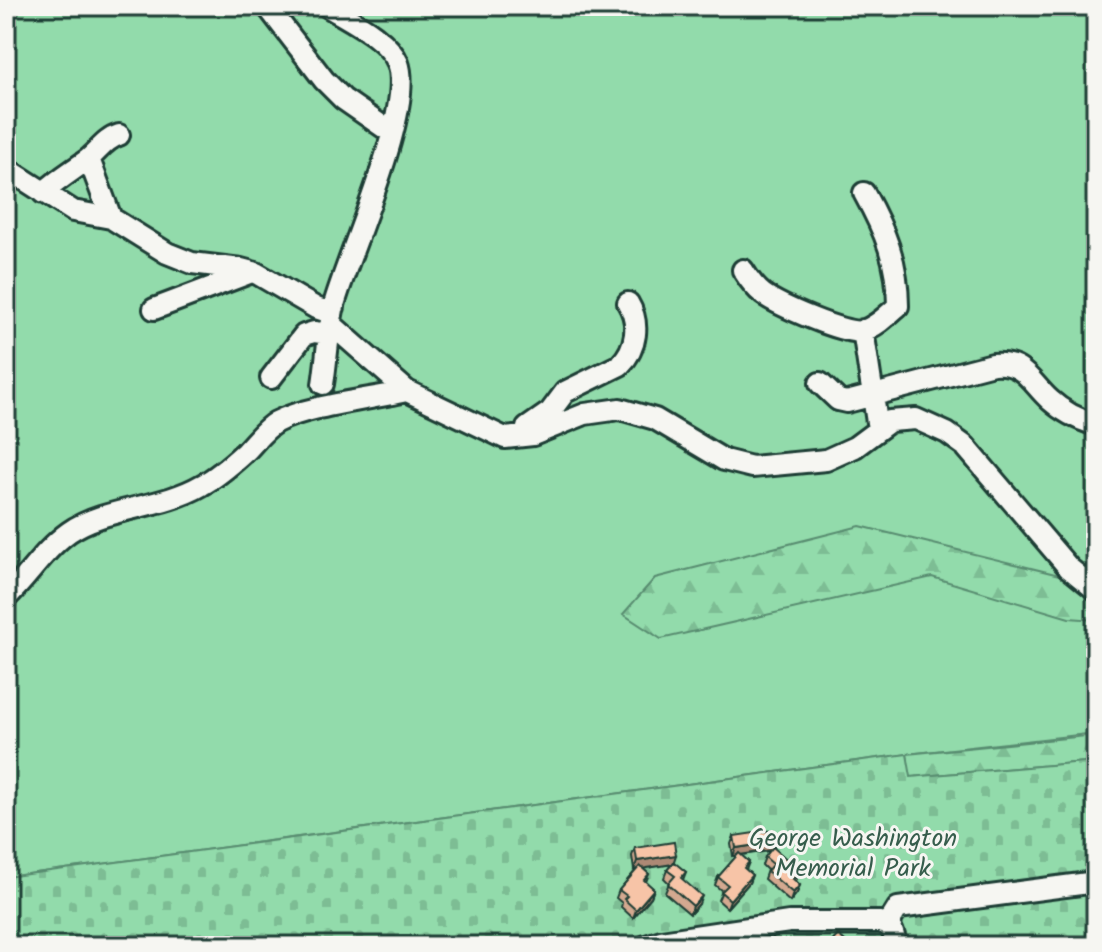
<svg xmlns="http://www.w3.org/2000/svg" width="1102" height="952" font-family="Kalam,sans-serif">
<style>
.grass{fill:#92dbab;stroke:#588c70;stroke-width:2}
.forest{fill:url(#forest-firs);stroke:#588c70;stroke-width:2}
.cemetery{fill:url(#cemetery-stones);stroke:#588c70;stroke-width:2}
.lines{fill:none;stroke-linecap:round;stroke-linejoin:round}
.minor-casing{stroke:#1f3d34;stroke-width:26}
.minor{stroke:#f6f6f2;stroke-width:20}
.wall{fill:#d4a990;stroke:#1f3d34;stroke-width:2}
.shaded-wall{fill:#ad8975;stroke:#1f3d34;stroke-width:2}
.building{fill:#f7c4a7;stroke:#1f3d34;stroke-width:2}
.labels{text-anchor:middle;dominant-baseline:central;stroke-width:6;stroke-linejoin:round;paint-order:stroke}
.park-label{font-size:26px;fill:#365d4c;stroke:#f6f6f2}
</style>
<defs>
<pattern id="forest-firs" width="22" height="20" patternUnits="userSpaceOnUse" patternTransform="scale(2)"><rect width="22" height="20" fill="#92dbab"/><path d="M5 1l3.5 6h-7zM16 11l3.5 6h-7z" fill="#7dbd94"/></pattern>
<pattern id="cemetery-stones" width="16" height="16" patternUnits="userSpaceOnUse" patternTransform="scale(2)"><rect width="16" height="16" fill="#92dbab"/><path d="M2 7V4a2 2 0 0 1 4 0v3zM10 15v-3a2 2 0 0 1 4 0v3z" fill="#7dbd94"/></pattern>
</defs>
<rect width="100%" height="100%" fill="#f6ece3"/>
<filter id="ink" filterUnits="userSpaceOnUse"><feTurbulence type="fractalNoise" baseFrequency=".0125" numOctaves="2"/><feDisplacementMap in="SourceGraphic" scale="16" xChannelSelector="R" yChannelSelector="G"/><feConvolveMatrix kernelMatrix="1 2 1 2 8 2 1 2 1" color-interpolation-filters="sRGB"/></filter>
<g filter="url(#ink)">
<path class="grass" d="M6 6H1096V733L907 754 6 877Z"/>
<path class="forest" d="M860 526 1096 584V620L1069 618 932 577 661 639 623 614 655 578Z
M1096 735V761L910 777 907 754Z"/>
<path class="cemetery" d="M907 754 911 777 1096 761V946H6V877Z"/>
<g class="lines">
<g class="minor-casing">
<path id="minor" d="M267 6 324 80 343 99 392 133
M89 159 111 218
M6 168 73 211 111 218 167 253 192 263 241 269 256 273 316 308 325 311 334 307
M43 193C57 180 72 171 87 160 98 152 105 139 119 135
M743 270C748 278 755 288 763 294 778 305 845 335 862 331 876 327 888 315 898 306 898 262 885 231 864 193
M154 309 252 272
M331 324 407 391 505 438 533 435 585 414 620 409 655 419 724 460 752 467 826 460 855 447 890 421 916 419 947 433 965 446 1069 568 1096 590
M863 330 878 429
M271 378 304 335 314 332 330 334
M820 383 838 400 847 402 993 364C1024 361 1030 382 1050 400 1063 412 1080 420 1096 425
M323 384C327 359 328 330 334 305 348 254 415 108 398 63 387 37 349 20 327 6
M527 428 550 412 565 392 620 365C637 348 640 323 628 303
M6 598C28 577 44 550 69 532 105 507 161 509 202 485 217 477 233 463 245 452 255 442 264 429 276 422 307 406 371 399 407 391
M888 924 898 908 1096 882
M646 946 661 941 789 922H880C893 925 894 934 896 946"/>
</g>
<use href="#minor" class="minor"/>
</g>
<path class="wall" d="M734 836 774 848 797 879 796 881 800 885 797 893 790 902 764 879 767 870 762 865 765 857 770 851 741 855 749 862 746 870 752 875 749 883 727 908 718 900 722 891 715 885 718 877 737 856H733L731 844Z
M635 848 673 863 686 872 683 880 699 904 690 914 665 893 669 883 664 878 667 870 672 864 642 868 649 874 646 882 654 889 651 897 633 918 621 907 622 903 616 898 619 890 637 869 634 870 632 856Z"/>
<path class="shaded-wall" d="M776 842 773 850 733 856 736 848Z
M676 855 673 864 634 870 637 861Z
M752 875 749 883 727 908 730 900Z
M800 885 797 893 790 902 793 893Z
M654 889 651 897 633 918 636 910Z
M702 896 699 904 690 914 693 906Z"/>
<path class="building" d="M774 830 776 842 736 848 734 836Z
M674 842 676 855 637 861 635 848Z
M773 847 800 871 793 879 800 885 793 893 767 871 773 864 765 857Z
M739 853 749 862 744 868 752 875 730 900 721 892 728 885 718 877Z
M674 862 686 872 681 878 702 896 693 906 668 884 675 876 667 870Z
M640 866 649 874 644 880 654 889 636 910 624 899 627 896 619 890Z
M838 935 851 946H828Z
M773 938 783 946H766Z"/>
</g>
<g class="labels">
<g class="park-label">
<text x="853" y="839">George Washington<tspan x="853" dy="30">Memorial Park</tspan></text>
</g>
</g>
<rect width="1102" height="952" fill="none" stroke="#f6f6f2" stroke-width="32"/>
<rect x="16" y="16" width="1070" height="920" fill="none" stroke="#1f3d34" stroke-width="3" filter="url(#ink)"/>
</svg>
